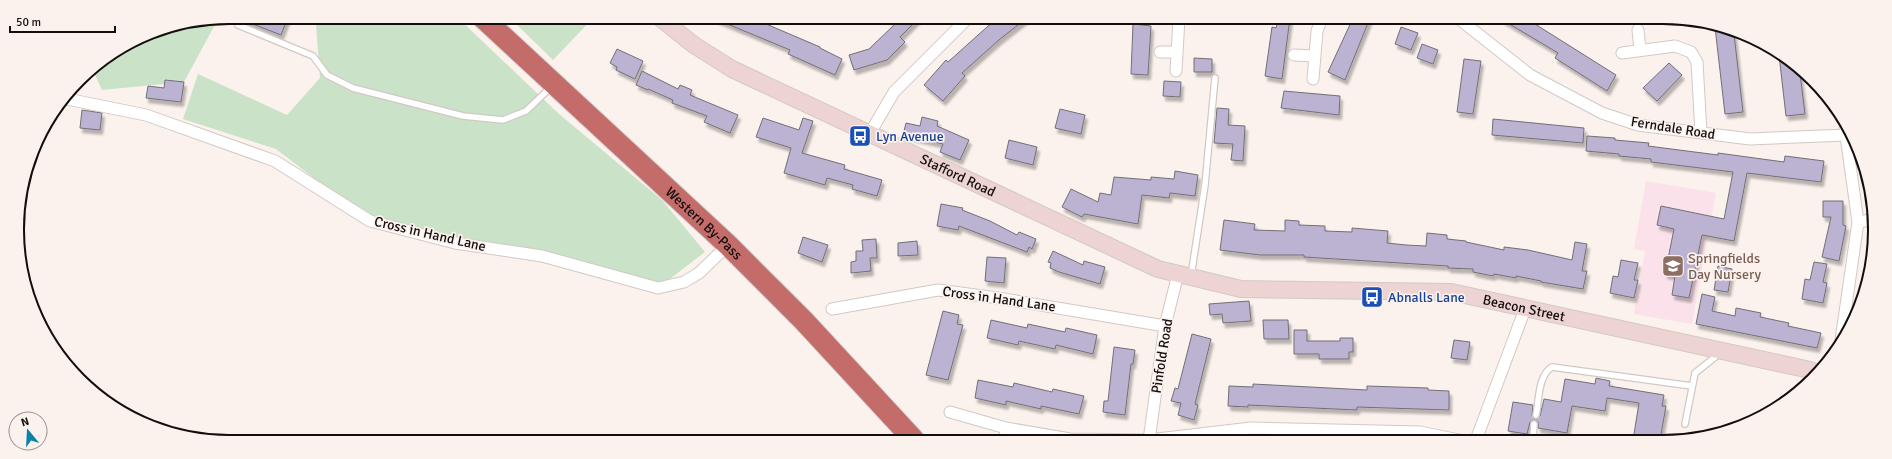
<svg xmlns="http://www.w3.org/2000/svg" width="1892" height="459" font-family="Signika,sans-serif">
<style>
.education{fill:#fbe2ea}
.green{fill:#cae2c7}
.building{fill:#bcb2d2;stroke:#716f77;filter:url(#shadow)}
.lines{fill:none;stroke-linecap:round;stroke-linejoin:round}
.lane-casing{stroke:#d2c9c5;stroke-width:8}
.street-casing{stroke:#d2c9c5;stroke-width:13}
.secondary-casing{stroke:#d2c9c5;stroke-width:18}
.highway-casing{stroke:#d0cfcf;stroke-width:23}
.lane{stroke:#fff;stroke-width:5.5}
.street{stroke:#fff;stroke-width:11}
.secondary{stroke:#edd3d2;stroke-width:16}
.highway{stroke:#c36c69;stroke-width:21}
.labels{text-anchor:middle;dominant-baseline:central;stroke-width:3.5;stroke-linejoin:round;paint-order:stroke}
.street-label{font-size:14px;fill:#120e0d;stroke:#fbf1ed}
.transit-label{font-size:14px;fill:#164399;stroke:#fbf1ed;text-anchor:start}
.education-label{font-size:14px;fill:#785e54;stroke:#fbf1ed;text-anchor:start}
.rim{fill:none;stroke:#120e0d;stroke-width:2}
</style>
<defs>
<filter id="shadow"><feDropShadow dx="2.5" dy="4.5" stdDeviation="1" flood-color="#0004"/></filter>
</defs>
<rect width="100%" height="100%" fill="#fbf1ed"/>
<path class="education" d="M1646 181 1716 193 1692 324 1634 314 1645 251 1634 249Z"/>
<path class="green" d="M318 17H457L559 114 662 200 705 252 658 288 445 241 370 221 276 149 183 119 198 74 287 115 320 78 316 25Z
M509 17H594L553 60Z
M218 19 184 82 102 90 92 68 148 33Z"/>
<path class="building" d="M246 17H288L281 35 245 21Z
M713 18H752L820 47V48L842 59 835 75 788 54 790 50Z
M889 18H919L900 37 905 42 887 60 854 70 849 55 869 49 895 24Z
M997 18H1027L1000 39 962 73 965 76 943 101 924 85 946 60 948 62Z
M1278 18H1290L1282 79 1265 76 1272 27 1276 28Z
M1353 18H1370L1345 80 1328 72Z
M1501 19H1527L1616 75 1607 91 1555 58 1558 53Z
M1133 24 1151 26 1148 75 1131 74Z
M1401 27 1418 33 1411 50 1395 44Z
M1715 27 1734 34 1743 112 1725 114Z
M1422 44 1438 50 1433 64 1417 58Z
M617 49 643 61 635 79 616 70 617 67 610 63Z
M1779 55 1800 73 1805 114 1786 116Z
M1194 58 1212 59V72H1194Z
M1464 59 1481 61 1473 114 1457 112Z
M1669 63 1682 75 1657 101 1643 88Z
M642 71 678 89 680 85 692 90 690 95 738 115 730 133 704 122 707 116 672 103 673 100 648 89V90L636 85Z
M165 80 184 82 181 102 146 98 148 86 164 88Z
M1164 81 1181 82 1180 97 1163 96Z
M1284 91 1340 96 1339 115 1281 108Z
M1217 108 1229 109 1228 125 1245 126 1243 161 1231 160 1233 144 1214 143Z
M1060 109 1085 115 1081 134 1055 128Z
M82 110 102 113 100 130 80 128Z
M922 117 938 121 937 126 969 140 960 160 940 152 943 144 903 135 906 123 920 126Z
M763 118 799 130 803 118 813 121 802 153 845 165 844 169 882 180 877 196 852 189 853 185 827 178 825 185 784 173 791 148 756 137Z
M1493 119 1584 128 1583 143 1492 135Z
M1587 136 1615 138V140L1649 143 1648 146 1718 155V153L1784 162 1785 156 1824 161 1821 182 1747 173 1734 241 1702 235 1689 298 1672 295 1675 276 1665 274 1674 229 1657 225 1661 206 1724 219 1733 172 1651 162V159L1619 156V154L1586 151Z
M1009 140 1037 147 1033 165 1005 158Z
M1175 171 1198 175 1195 196 1170 193 1169 198 1142 195 1138 224 1084 214 1082 217 1062 207 1071 189 1098 202 1100 193 1111 195 1114 177 1151 180V177L1174 179Z
M1823 201H1843V225L1846 226 1839 261 1822 257 1831 217H1823Z
M941 204 963 208 962 210 990 221 1017 235 1019 232 1036 239 1032 249 1029 247 1027 252 959 226 958 230 937 226Z
M1224 220 1255 224 1254 230 1285 231V220L1299 221V225L1325 226V231L1352 232V228L1388 231 1387 243 1406 245 1426 246 1427 233 1447 235V239L1466 241V242L1504 250V247L1528 250 1572 260 1575 242 1587 244 1582 271H1587L1583 289 1541 282V281L1516 276V278L1494 274 1493 276 1473 272V269L1448 268V266L1304 257V255H1260L1220 250Z
M803 237 828 245 822 262 798 253Z
M876 239 877 258H870L871 271 851 273V262L856 261V251H863L862 240Z
M917 241 918 255 898 256V243Z
M1053 251 1083 265 1084 261 1105 267 1100 284 1059 272 1050 268 1051 263 1048 262Z
M987 257 1006 258 1004 283 985 281Z
M1621 260 1638 263 1634 280H1638L1634 298 1610 293 1613 276 1618 277Z
M1814 262 1827 264 1823 282 1827 283 1823 303 1802 299 1805 279 1810 280Z
M1718 266 1732 269 1728 292 1714 290Z
M1702 294 1715 297 1712 311 1735 316 1736 308 1761 313 1760 317 1789 323 1788 326 1821 333 1817 348 1696 324Z
M1249 301 1251 321 1223 323 1222 314 1210 315 1209 304Z
M943 311 959 315 957 324 963 325 948 380 926 375Z
M991 320 1027 328 1028 324 1065 332 1066 328 1097 335 1093 354 1056 345 1055 349 1019 341 1018 345 987 338Z
M1263 320H1288L1289 339H1264Z
M1294 330H1307V341H1340V338H1353V352H1349V359H1319V354H1294Z
M1192 334 1211 339 1195 404 1198 405 1194 420 1178 415 1181 403 1171 401 1175 388 1178 389Z
M1454 340 1470 342 1467 360 1451 358Z
M1114 347 1135 350 1133 364H1131L1125 415 1103 412 1104 401H1108Z
M1596 378 1610 381 1609 386 1664 395 1662 406H1666L1660 440H1633L1639 403 1607 398 1605 411 1572 406 1567 433 1538 428V422L1534 420 1530 422 1527 434 1508 431 1513 402 1533 405 1532 416 1537 419 1540 416 1544 399 1561 402 1565 379 1595 384Z
M978 380 1013 387 1014 383 1052 392 1053 389 1084 396 1079 414 1041 406V409L1006 401V405L975 398Z
M1253 384 1367 390V386L1428 388V390L1449 391V410L1357 407V410L1248 405V407L1228 406 1229 386 1253 387Z"/>
<g class="lines">
<g class="lane-casing">
<path id="lane" d="M242 17 238 25 313 56 327 75 353 88 463 116 503 120 526 111 551 87
M1191 276 1205 185 1215 78
M1536 415C1539 401 1538 375 1552 367L1692 386
M1685 424 1695 373 1719 354
M1533 440 1534 424"/>
</g>
<g class="street-casing">
<path id="street" d="M1459 19 1530 75 1602 113 1638 125 1750 139 1846 135
M1638 30 1640 50
M1160 52H1177
M1622 53 1675 46 1691 52 1697 62 1701 133
M1294 55 1315 56
M1176 71 1179 18
M1313 79 1317 31 1322 18
M67 99 146 115 275 161 370 221 455 243 542 256 658 288 684 282 699 273 728 245
M870 133 894 92 968 18
M1858 222 1871 220
M832 309 938 290 998 298 1165 326
M1845 312H1856
M1841 340 1858 222 1845 129
M950 412 1006 428 1070 439 1149 440 1251 428 1420 432 1459 440
M1005 440 1006 428
M1149 440 1165 326 1178 274
M1476 440 1525 309"/>
</g>
<g class="secondary-casing">
<g id="secondary">
<path id="s1" d="M660 18 694 45 732 69 1158 269 1241 289 1451 292 1810 370 1817 374"/>
</g>
</g>
<g class="highway-casing">
<g id="highway">
<path id="s2" d="M482 17 728 245 804 321 914 440"/>
</g>
</g>
<use href="#lane" class="lane"/>
<use href="#street" class="street"/>
<use href="#secondary" class="secondary"/>
<use href="#highway" class="highway"/>
</g>
<defs>
<g id="bus-square" transform="scale(1.15)"><rect x="-9" y="-9" width="18" height="18" rx="4" fill="#1a4fb4" stroke="#fbf1ed"/><path d="M-5-6H5V4H4V6H2V4H-2V6H-4V4H-5ZM-3.5-4V0h7V-4ZM-3.5 1.2v1.5H-2V1.2ZM2 1.2v1.5H3.5V1.2Z" fill="#fff"/></g>
<g id="school-square" transform="scale(1.15)"><rect x="-9" y="-9" width="18" height="18" rx="4" fill="#8d6e63" stroke="#fbf1ed"/><path d="M0-5L7-2L0 1L-7-2ZM-4 1L0 2.5L4 1V4Q0 6-4 4Z" fill="#fff"/></g>
</defs>
<g fill-rule="evenodd">
<use href="#bus-square" x="860" y="136"/>
<use href="#school-square" x="1673" y="266"/>
<use href="#bus-square" x="1372" y="297"/>
</g>
<g class="labels">
<g class="street-label">
<text transform="translate(1673 128) rotate(9)">Ferndale Road</text>
<text stroke="none"><textPath href="#s1" startOffset="338">Stafford Road</textPath></text>
<text stroke="none"><textPath href="#s2" startOffset="303">Western By-Pass</textPath></text>
<text transform="translate(430 234) rotate(13)">Cross in Hand Lane</text>
<text transform="translate(999 299) rotate(8)">Cross in Hand Lane</text>
<text stroke="none"><textPath href="#s1" startOffset="929">Beacon Street</textPath></text>
<text transform="translate(1162 356) rotate(-81)">Pinfold Road</text>
</g>
<g class="transit-label">
<text x="876" y="136">Lyn Avenue</text>
<text x="1388" y="297">Abnalls Lane</text>
</g>
<g class="education-label">
<text x="1688" y="258">Springfields<tspan x="1688" dy="16">Day Nursery</tspan></text>
</g>
</g>
<path d="M0 0H1892V459H0ZM229 24H1663A205 205 0 0 1 1868 229V230A205 205 0 0 1 1663 435H229A205 205 0 0 1 24 230V229A205 205 0 0 1 229 24Z" fill="#fbf1ed" fill-rule="evenodd"/>
<path class="rim" d="M229 24H1663A205 205 0 0 1 1868 229V230A205 205 0 0 1 1663 435H229A205 205 0 0 1 24 230V229A205 205 0 0 1 229 24Z"/>
<g transform="translate(28 431) rotate(342)"><circle r="19" fill="#fbf1ed" stroke="#9e9693"/>
<path d="M0-3L7 15L0 10L-7 15Z" fill="#0984a9"/>
<text y="-6" font-size="11" font-weight="bold" text-anchor="middle" fill="#120e0d">N</text>
</g>
<path d="M10 26v6h105v-6" fill="none" stroke="#120e0d" stroke-width="2"/>
<text x="16" y="26" font-size="12" fill="#120e0d" stroke="#fbf1ed" stroke-width="3" paint-order="stroke">50 m</text>
</svg>
